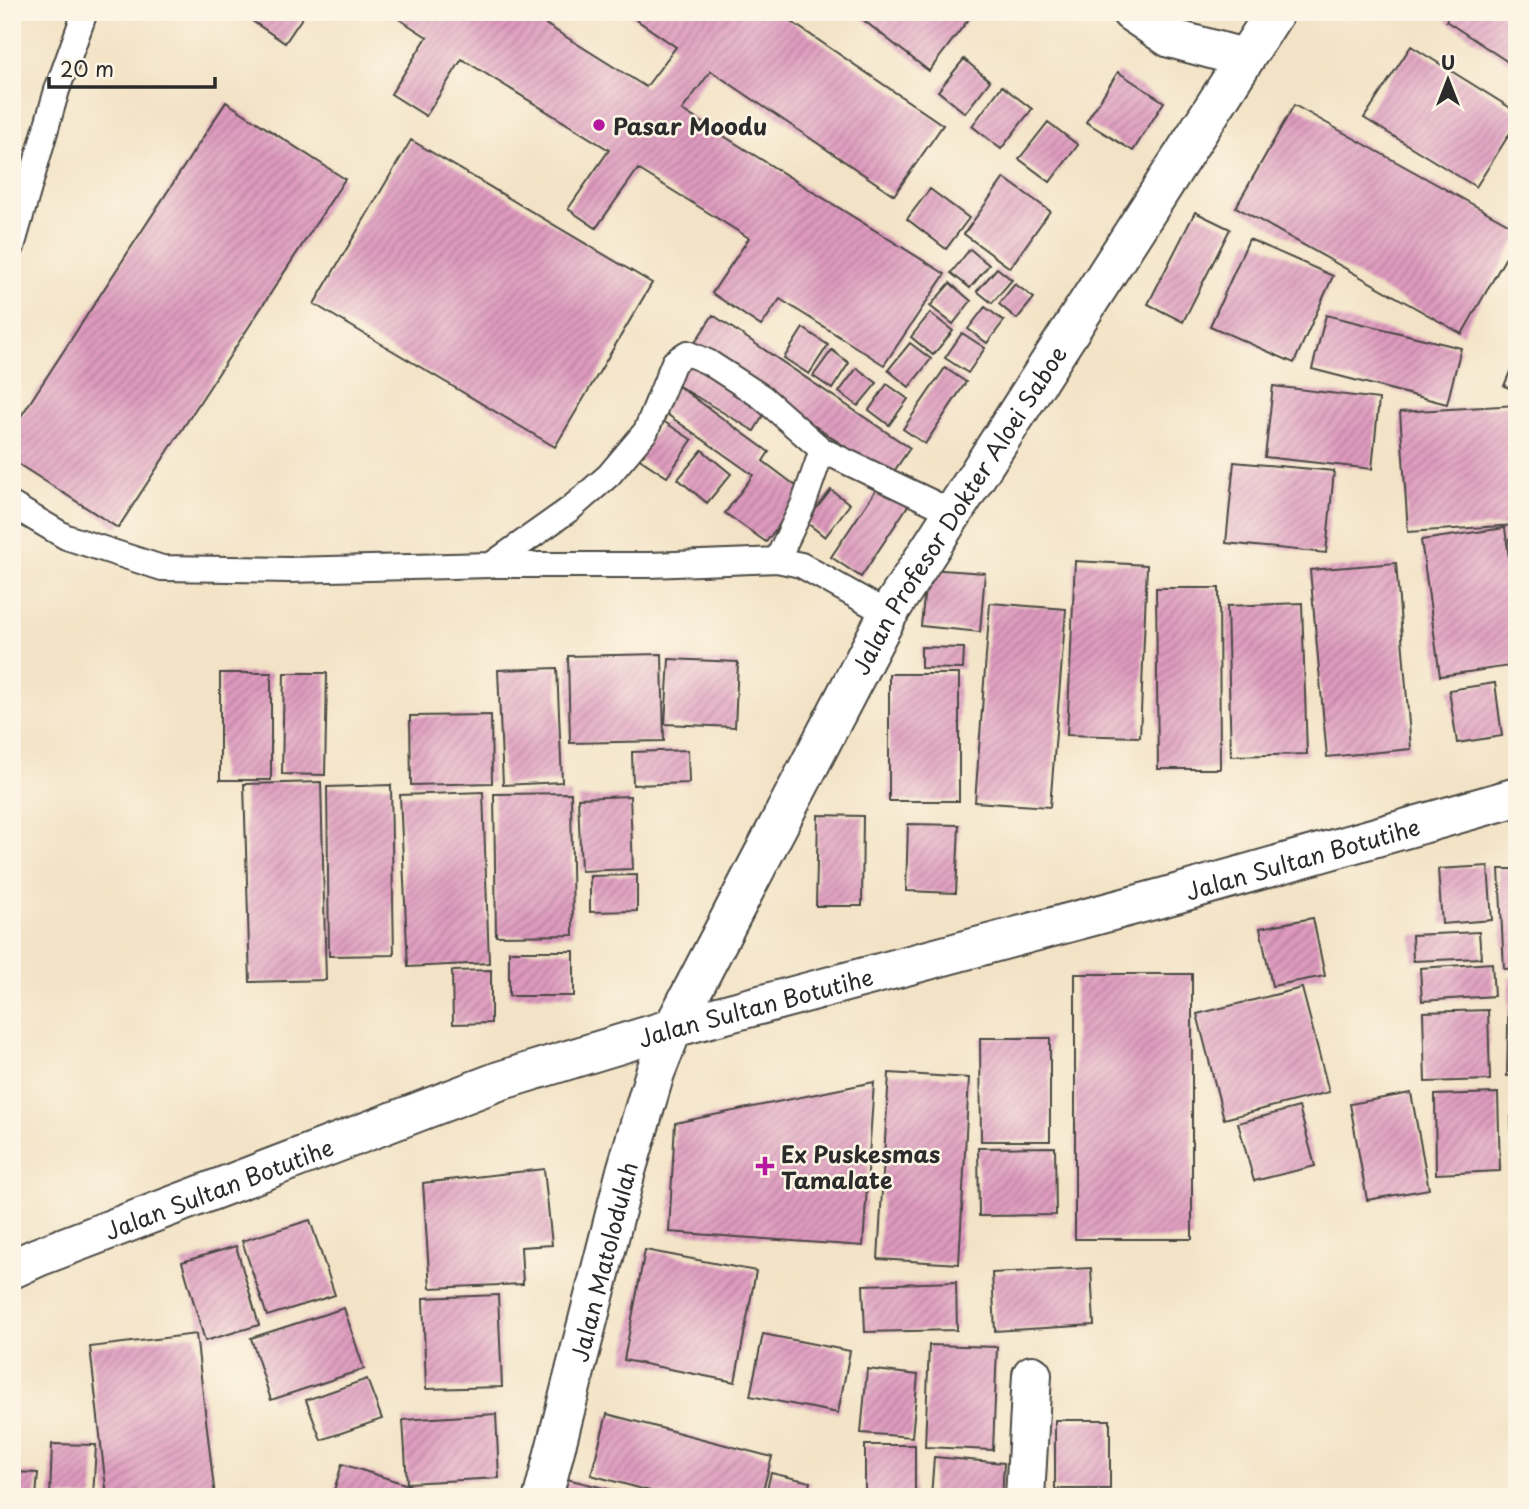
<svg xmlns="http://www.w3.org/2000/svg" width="1529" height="1509" font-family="'Playpen Sans',sans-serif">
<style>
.building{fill:url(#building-hatch)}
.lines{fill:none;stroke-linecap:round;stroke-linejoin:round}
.lane-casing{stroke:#494742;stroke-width:28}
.street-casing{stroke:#494742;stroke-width:42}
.secondary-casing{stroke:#494742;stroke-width:42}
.lane{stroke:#fff;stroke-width:24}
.street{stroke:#fff;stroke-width:38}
.secondary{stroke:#fff;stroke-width:38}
.poi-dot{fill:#b5179e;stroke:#fcf5e5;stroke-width:2.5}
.labels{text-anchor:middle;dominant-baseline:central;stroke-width:5;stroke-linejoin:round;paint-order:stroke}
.poi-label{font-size:23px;font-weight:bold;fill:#2b2b2b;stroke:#fcf5e5;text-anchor:start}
.street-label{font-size:23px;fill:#2b2b2b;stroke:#fcf5e5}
</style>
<defs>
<pattern id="building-hatch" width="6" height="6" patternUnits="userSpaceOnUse" patternTransform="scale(1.75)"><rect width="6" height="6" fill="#de9abe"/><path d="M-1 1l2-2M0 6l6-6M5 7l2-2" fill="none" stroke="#b47e9b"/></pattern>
</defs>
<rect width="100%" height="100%" fill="#fcf5e5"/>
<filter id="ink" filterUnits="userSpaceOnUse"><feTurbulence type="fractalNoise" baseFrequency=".0143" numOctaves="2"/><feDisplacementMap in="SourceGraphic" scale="14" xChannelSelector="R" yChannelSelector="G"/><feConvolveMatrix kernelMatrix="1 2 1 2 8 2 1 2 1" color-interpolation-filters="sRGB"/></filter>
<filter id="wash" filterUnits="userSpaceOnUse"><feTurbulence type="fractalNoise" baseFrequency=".00686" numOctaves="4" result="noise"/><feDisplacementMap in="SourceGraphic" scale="28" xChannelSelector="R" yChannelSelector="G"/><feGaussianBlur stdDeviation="1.57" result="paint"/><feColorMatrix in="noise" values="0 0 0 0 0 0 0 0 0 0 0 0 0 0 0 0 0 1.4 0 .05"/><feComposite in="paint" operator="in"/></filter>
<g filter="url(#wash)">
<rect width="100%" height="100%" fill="#f3e3c6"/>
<g id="blocks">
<path class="building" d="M239 12H306L285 43Z
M388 12H526L646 87 676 47 625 12H777L943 125 894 195 711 71 682 110 945 274 884 365 780 299 761 326 712 293 749 238 638 169 596 228 568 209 609 150 462 59 426 116 391 94 427 37Z
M853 12H974L929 71Z
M1451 12H1517V68L1446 21Z
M1411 46 1517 112V122L1476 187 1364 118Z
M964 59 990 81 965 113 938 91Z
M1118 72 1164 102 1133 151 1086 122Z
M1002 86 1032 109 1001 149 972 126Z
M226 102 345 179 118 528 12 460V430Z
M1294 105 1517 229V238L1462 334 1236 207Z
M1048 122 1078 145 1050 182 1019 159Z
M411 140 652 283 555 447 314 304Z
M1004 178 1050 211 1010 268 964 234Z
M930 189 969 218 946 249 907 219Z
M1195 212 1230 229 1183 322 1148 304Z
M1249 239 1333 276 1294 363 1210 326Z
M970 249 989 265 970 288 951 273Z
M997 268 1012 280 992 303 977 291Z
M950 283 971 301 953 324 930 306Z
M1015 284 1034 298 1017 319 999 304Z
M985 307 1004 321 987 343 968 329Z
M930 313 953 331 933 355 911 337Z
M713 315 910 448 890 477 694 344Z
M1326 315 1461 348 1447 404 1312 369Z
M803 328 828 345 809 374 784 358Z
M962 333 985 348 968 373 945 358Z
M910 343 931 359 909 387 888 370Z
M832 350 849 363 832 389 813 376Z
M1517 355V391L1504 386Z
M687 358 769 406 754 431 672 382Z
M857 368 877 383 858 406 839 392Z
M945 368 966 382 925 444 903 429Z
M887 384 908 399 889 425 869 410Z
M678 386 769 452 763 461 804 492 766 542 725 513 753 475 661 410Z
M1273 386 1379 399 1372 469 1265 457Z
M1517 405V525L1408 532 1400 412Z
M663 421 692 440 667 477 638 458Z
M702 450 731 474 707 503 678 479Z
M1234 462 1334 471 1326 553 1226 543Z
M880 484 909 504 861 577 831 557Z
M831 490 850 504 825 537 806 522Z
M1505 528 1517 617V665L1440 676 1421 540Z
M1517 538V581H1515L1509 539Z
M1075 561 1147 565 1140 737 1067 735Z
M1396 563 1411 749 1327 757 1310 570Z
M927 569 985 573 980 632 921 626Z
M1156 588H1219L1220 769H1158Z
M990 603 1066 609 1050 807 975 802Z
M1302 603 1307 754 1231 756 1227 606Z
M921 647 964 648 963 669 921 668Z
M662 654 664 741 570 743 568 656Z
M669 659 738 662 735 727 665 724Z
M557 668 562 782 503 785 498 670Z
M220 673H271V780H220Z
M284 673H327L325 775 282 774Z
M889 674H959V801H889Z
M1495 683 1502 736 1457 743 1449 690Z
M491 715 492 783 411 785 410 716Z
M688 750 689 783 633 785 632 752Z
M321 782 326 980 250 982 244 784Z
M391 785 394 955 329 956 327 787Z
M483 792 489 963 408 967 400 795Z
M571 793 573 935 496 936 494 794Z
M630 796 633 869 581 871 578 798Z
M818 815 863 816 862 906H816Z
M908 824 959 825 956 893 906 891Z
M1488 866 1492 920 1442 924 1438 869Z
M1499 869H1517V968L1504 969Z
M637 875V911L590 912V876Z
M1313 918 1325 976 1272 986 1260 928Z
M1479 932 1481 958 1413 961 1412 935Z
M509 951H574V996H509Z
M1492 963 1494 996 1422 1001 1420 968Z
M491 970V1023L453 1024 452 971Z
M1075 974H1192V1239H1075Z
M1509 978H1517V1076H1507Z
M1302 988 1329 1092 1224 1119 1197 1014Z
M1488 1010 1490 1080 1425 1082 1423 1012Z
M980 1038H1050V1141H981Z
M889 1073 969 1078 959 1264 878 1259Z
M874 1082 863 1246 669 1232 675 1123Z
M1411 1093 1429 1189 1367 1200 1350 1104Z
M1498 1093 1500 1171 1436 1174 1435 1095Z
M1299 1107 1315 1166 1254 1181 1238 1123Z
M1511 1117H1517V1190H1514Z
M1055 1147 1056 1215 979 1216 978 1148Z
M544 1169 552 1245 521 1247 523 1284 430 1288 423 1183Z
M310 1220 335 1295 267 1316 242 1241Z
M236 1246 259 1325 205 1341 182 1262Z
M645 1250 756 1271 735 1382 624 1360Z
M1091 1268 1094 1325 995 1331 992 1273Z
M956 1282 957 1330 865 1332 863 1285Z
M498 1295 502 1387 426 1389 423 1298Z
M344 1308 364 1369 271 1400 251 1338Z
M196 1334 215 1497H107L90 1347Z
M763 1334 850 1351 838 1413 750 1396Z
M929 1345 997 1347 993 1450 925 1447Z
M867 1369 918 1375 912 1437 861 1433Z
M367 1379 382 1419 321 1440 306 1400Z
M496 1414 499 1478 407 1483 403 1420Z
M607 1414 772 1457 761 1497H672L591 1475Z
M1055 1420H1110V1489H1055Z
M52 1444 96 1445 93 1497H50Z
M865 1445H915V1497H865Z
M934 1457 1004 1463 1002 1497H931Z
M342 1464 443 1496V1497H332Z
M12 1472 38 1473 36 1497H12Z
M771 1473 810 1482 807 1497H765Z
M567 1479 628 1494 627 1497H562Z"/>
</g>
</g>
<g filter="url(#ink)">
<use href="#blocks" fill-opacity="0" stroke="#494742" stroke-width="2"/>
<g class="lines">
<g class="lane-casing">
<path id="lane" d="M12 247 57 90 85 12
M12 505 66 537 162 568 289 570 491 565H649L777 560 801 565 888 614
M777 560 803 505 822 450
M491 565 570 509 609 475 646 431 674 362 687 353 708 362 762 397 822 450 954 513"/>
</g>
<g class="street-casing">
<g id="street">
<path d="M1131 12 1170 38 1244 58"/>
<path id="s1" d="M543 1497 626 1171 655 1073 673 1028"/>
<path d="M1025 1497 1032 1375"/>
</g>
</g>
<g class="secondary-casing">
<g id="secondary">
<path id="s2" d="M673 1028 888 614 1275 12"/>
<path id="s3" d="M12 1269 38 1257 499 1081 673 1028 1165 897 1517 797"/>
</g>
</g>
<use href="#lane" class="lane"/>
<use href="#street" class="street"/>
<use href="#secondary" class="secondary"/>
</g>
</g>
<g class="poi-dot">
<circle cx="599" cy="125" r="7"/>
<path d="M761.5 1155.5h7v7h7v7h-7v7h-7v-7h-7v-7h7z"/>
</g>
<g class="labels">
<g class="poi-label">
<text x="613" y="125">Pasar Moodu</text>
<text x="781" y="1153">Ex Puskesmas<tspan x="781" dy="26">Tamalate</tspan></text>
</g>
<g class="street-label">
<text stroke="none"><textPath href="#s2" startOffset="592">Jalan Profesor Dokter Aloei Saboe</textPath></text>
<text stroke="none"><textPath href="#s3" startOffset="1356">Jalan Sultan Botutihe</textPath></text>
<text stroke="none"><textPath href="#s3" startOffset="789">Jalan Sultan Botutihe</textPath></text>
<text stroke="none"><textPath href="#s3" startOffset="222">Jalan Sultan Botutihe</textPath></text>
<text stroke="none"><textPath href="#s1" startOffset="243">Jalan Matolodulah</textPath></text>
</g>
</g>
<rect width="1529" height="1509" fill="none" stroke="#fcf5e5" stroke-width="42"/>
<g transform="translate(1448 80)" stroke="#fcf5e5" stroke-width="5" paint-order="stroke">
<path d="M0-5L12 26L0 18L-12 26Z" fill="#2b2b2b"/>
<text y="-10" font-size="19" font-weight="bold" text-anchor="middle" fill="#2b2b2b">U</text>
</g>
<path d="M49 77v10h166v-10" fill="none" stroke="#2b2b2b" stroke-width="3.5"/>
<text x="60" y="77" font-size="21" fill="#2b2b2b" stroke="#fcf5e5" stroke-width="5" paint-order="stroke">20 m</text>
</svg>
